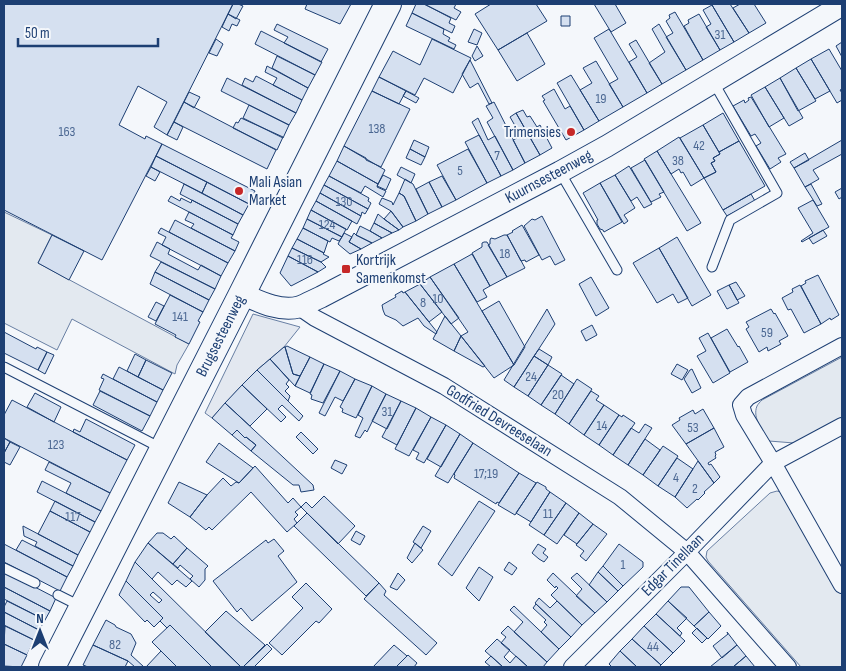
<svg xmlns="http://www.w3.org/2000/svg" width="846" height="671" font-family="'Sofia Sans Condensed',sans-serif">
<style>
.green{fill:#e3e9f0;stroke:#687fa3}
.parking{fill:#e3e8f0;stroke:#687fa3}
.building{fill:#d5e0f0;stroke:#1d3f73;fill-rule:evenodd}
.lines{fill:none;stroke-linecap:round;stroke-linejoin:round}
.service-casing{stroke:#1d3f73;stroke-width:11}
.minor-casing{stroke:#1d3f73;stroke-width:18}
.tertiary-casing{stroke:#1d3f73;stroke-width:23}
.primary-casing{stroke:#1d3f73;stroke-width:28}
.service{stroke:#f4f7fb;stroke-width:9}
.minor{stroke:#f4f7fb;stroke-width:16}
.tertiary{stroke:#f4f7fb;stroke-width:21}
.primary{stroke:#f4f7fb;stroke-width:26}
.poi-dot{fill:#c62828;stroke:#f4f7fb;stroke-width:2}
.labels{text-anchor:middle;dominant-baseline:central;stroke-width:4;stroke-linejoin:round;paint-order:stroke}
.number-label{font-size:14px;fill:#4b6792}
.poi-label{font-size:16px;fill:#1d3f73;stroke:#f4f7fb;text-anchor:start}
.street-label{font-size:16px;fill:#1d3f73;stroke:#f4f7fb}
</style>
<rect width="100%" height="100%" fill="#f4f7fb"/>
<path class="green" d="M4 212 52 235 38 263 189 344 177 365 175 374 72 319 57 350 4 323Z
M842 357V417L794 443 769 441C763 431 752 418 757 406 758 404 760 402 762 400Z
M777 491 784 493 842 593V667H801L708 561 706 557 707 551 770 493Z"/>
<path class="parking" d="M253 314 300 327 284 347 257 370 242 385 212 418 205 413Z"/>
<path class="building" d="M4 4H233L167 135 154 127 167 102 138 86 119 125 145 139 146 136 162 144 102 260 4 210Z
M233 4H238L243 6 236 19 228 14Z
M307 4H351L340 24 305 9Z
M416 4H424L451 18 449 23 455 26 452 33 412 13Z
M424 4H456L454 8 461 12 456 20Z
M491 4H536L547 21 498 50 475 14Z
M594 4H615L626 23 611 32Z
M714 4H730L749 33 734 42 712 5Z
M740 4H754L766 23 749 33 733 8Z
M712 5 734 42 720 50 706 27 711 24 703 10Z
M675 12 703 60 686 70 666 37 673 33 666 21 670 18 669 15Z
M412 13 444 29 443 34 450 38 448 41 456 45 454 49 406 26Z
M228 14 240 20 237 26 232 24 229 31 222 27Z
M699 14 720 50 703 60 684 26 689 23 688 20Z
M561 16H570V26H561Z
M277 24 328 49 321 62 284 43 288 37 274 30Z
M659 24 686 70 662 84 649 63 665 52 652 29Z
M474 29 482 33 477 45 468 42Z
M609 29 647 93 623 107 609 84 618 79 594 38Z
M261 31 322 62 315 75 255 44Z
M527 33 545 64 517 81 498 50Z
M216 39 223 44 217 56 209 53Z
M432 39 471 58 453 93 424 78 415 95 379 77 393 51 420 65Z
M636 40 662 84 647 93 629 62 637 57 629 44Z
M842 42V57L836 46Z
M477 46 483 56 475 61 472 56Z
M829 49 842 71V89L840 90 842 93V100L837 103 811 59Z
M277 56 315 75 308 88 272 68Z
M811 59 830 91 815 99 796 68Z
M470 60 492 103 489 104 478 83 470 88 462 74Z
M596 61 623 107 599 121 580 90 592 83 583 68Z
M267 66 308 88 302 100 273 85 277 78 265 72Z
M796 68 816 101 798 111 780 78Z
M571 75 599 121 584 130 557 83Z
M256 76 302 100 296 113 242 85 245 78 253 82Z
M379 77 406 91 399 104 372 91Z
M227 78 296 113 289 125 221 91Z
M780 78 803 118 789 126 765 87Z
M765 87 784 118 769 127 751 95Z
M554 89 565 109 570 106 584 130 566 140 543 101 545 100 542 96Z
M372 91 410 109 381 167 366 160V158L344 146Z
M406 91 419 98 416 103 403 96Z
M189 92 200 97 194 108 184 102Z
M751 97 786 154 778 158 781 162 770 169 756 146 761 143 755 134 751 136 733 106 744 100 745 103 749 100 748 98Z
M184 102 276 150 267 169 174 122Z
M494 102 525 163 513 170 487 122 493 118 486 106Z
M249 105 289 125 283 138 243 118Z
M523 110 527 117 530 116 537 127 540 125 552 148 540 155 516 113Z
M516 113 540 155 525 163 513 140 521 136 510 117Z
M723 113 739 141 719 152 703 125Z
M241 118 283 137 277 150 233 128 236 122 238 123Z
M478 118 488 140 495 136 513 170 501 176 472 122Z
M174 122 183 127 177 140 167 135Z
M703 125 720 154 713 158 715 161 711 163 716 172 704 178 680 138Z
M479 135 501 176 487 183 465 142Z
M679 137 704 178 691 186 683 172 681 173 679 169 671 174 657 151Z
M414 140 429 147 425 157 410 149Z
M842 140V154L813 170 819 179 805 187 794 168Z
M739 141 765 186 723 210 704 178 716 172 711 163 715 161 713 158 720 154 719 152Z
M162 144 255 191 249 204 156 156Z
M344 146 385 170 378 184 337 161Z
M410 149 425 157 421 165 406 158Z
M468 149 487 183 456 200 437 165Z
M657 151 701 223 687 231 644 159Z
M805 153 809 160 794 168 790 162Z
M156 156 207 182 202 193 151 167Z
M645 160 664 192 659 194 661 197 651 202 631 168Z
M337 161 378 184 377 187 386 191 383 197 365 186 361 193 329 176Z
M629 166 652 204 644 208 637 197 631 201 615 175Z
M151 167 160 172 155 181 146 176Z
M401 167 415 174 411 183 397 175Z
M383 175 391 179 386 190 377 186Z
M615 175 635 208 624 215 628 221 624 224 600 183Z
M329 176 369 198 368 201 371 203 368 209 324 185Z
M442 176 456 200 442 207 429 182Z
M405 179 413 184 428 214 416 221 404 196 399 193Z
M207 182 249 204 243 215 202 193Z
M429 182 442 207 428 214 416 189Z
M600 183 622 222 604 232 603 230 600 229 597 224V220H598L583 193Z
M184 184 243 215 238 224 180 194Z
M811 184 822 204 817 206 805 187Z
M324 185 368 209 365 214 362 212 361 216 320 193Z
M842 188V197L839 199 835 192Z
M320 193 361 216 357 224 316 201Z
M399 193 404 196 416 221 403 227 391 211 379 204 382 198 392 202 393 205Z
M751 194 755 201 727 216 723 210Z
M171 196 180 201 181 198 191 203 192 200 238 224 233 235 168 201Z
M813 200 829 227 802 242 801 241 813 233 798 208Z
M316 201 352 221 347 230 311 210Z
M311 210 346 229 342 237 307 219Z
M391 211 403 227 399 230 384 219Z
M189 212 233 235 231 238 239 242 235 251 191 228 194 224 185 220Z
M378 214 384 219 399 230 392 233 374 223Z
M542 216 565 260 555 265 550 256 542 260 524 226 532 219 535 220Z
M307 219 342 237 339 241 332 238 330 242 303 228Z
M175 220 235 251 228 263 169 232Z
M374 223 392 233 382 238 370 231Z
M522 225 539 255 526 262 525 260 521 261 507 235 513 232 512 231Z
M360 226 370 231 382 238 372 243 356 235Z
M161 228 228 263 221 276 162 245 166 237 158 233Z
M303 228 328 241 324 253 297 239Z
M823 230 827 236 813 244 809 238Z
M344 233 352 237 349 242 361 249 350 254 338 244Z
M354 233 356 235 372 243 361 249 349 242Z
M52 235 84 251 69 280 38 263Z
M504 235H507L525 268 507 277 488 245 490 244V240L491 238 495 239Z
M677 237 711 295 692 306 659 248Z
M297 239 324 253 323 254 329 257 321 262 292 248Z
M157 242 170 249 168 254 198 270 201 265 221 276 215 289 150 256Z
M484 242H487L507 277 490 286 472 253 482 247V243Z
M292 248 321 262 326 267 318 272 288 256Z
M659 248 688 298 678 303 673 294 657 303 633 263Z
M472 254 490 286 483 290 487 297 477 302 454 264Z
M288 256 318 272 291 286 280 273Z
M161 262 215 289 209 300 155 272Z
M454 264 514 365 494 378 461 336 468 332 430 277Z
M155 272 209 300 203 312 150 284Z
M818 275 839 315 831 320 830 318 821 324 801 286 806 283 805 281Z
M430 277 459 318 451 324 420 284Z
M591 277 609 308 596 316 579 284Z
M736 282 745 296 737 300 729 285Z
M420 284 442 312 429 322 405 292Z
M729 285 739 303 727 309 717 291Z
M800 285 821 324 804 333 791 309 788 310 782 298 793 292 792 289Z
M402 291 403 293 405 292 437 332 436 334 424 326 418 318 403 326 396 320 385 315 383 310 382 305 396 297 395 295Z
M170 295 203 312 198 321 200 322 189 344 175 337 176 335 155 324Z
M499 301 525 347 514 365 482 311Z
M156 302 164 306 156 321 148 317Z
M547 309 555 324 514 387 504 380Z
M771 309 774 314 775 313 788 336 779 341 781 344 768 351 767 347 759 352 746 329 749 327 746 322Z
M445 316 461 336 454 351 433 339Z
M592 325 597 335 586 341 581 331Z
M727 329 738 347 739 346 748 362 730 372 711 338Z
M4 332 36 349 37 347 47 352 38 370 4 353Z
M708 333 730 373 713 383 697 356 706 351 699 338Z
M461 336 485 366 483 367 454 351Z
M287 346 310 357 300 376 293 374 285 347Z
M284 347H285L293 374 300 376 295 386 270 359Z
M539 349 552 357 548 365 534 356Z
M47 352 54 355 45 374 38 370Z
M135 354 146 360 138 377 127 371Z
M534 356 548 365 528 396 514 387Z
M310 357 324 364 310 393 295 386Z
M270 359 289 380 286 384 289 387 285 391 290 396 288 401 257 370Z
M146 360 172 373 163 390 138 377Z
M324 364 340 371 323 403 311 399 312 395 310 394Z
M677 364 688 370 682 380 671 374Z
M548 365 562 374 541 405 528 396Z
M119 367 163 390 157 402 113 379Z
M692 369 701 388 692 393 684 379 690 370Z
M257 370 303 416 299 421 282 405 278 409 286 417 281 422 242 385Z
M340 371 355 379 343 401 335 397 325 416 319 413Z
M103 374 157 402 150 416 99 390 104 379 101 378Z
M561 375 574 384 555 414 541 405Z
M355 379 372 386 356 418 342 412 343 409 340 407Z
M577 379 592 389 569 424 555 414Z
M242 385 267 409 250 426 225 403Z
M372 386 386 394 367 432 365 430 360 438 355 436 363 418 358 415Z
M100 391 150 416 142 431 93 405Z
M591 391 599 396 596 400 604 405 584 435 569 424Z
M35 393 61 407 54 422 27 407Z
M386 394 401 401 387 429 372 421Z
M12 400 127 460 110 493 4 438V415Z
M401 401 416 408 397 445 382 437Z
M225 403 313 485 314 490 301 492 299 485H293L251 451 256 445 246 437 245 438 237 430 232 435 212 418Z
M604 405 619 415 599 445 584 435Z
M416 408 431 417 409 456 395 449Z
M703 409 714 428 686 444 672 425 680 420 679 418 693 410 695 414Z
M619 415 622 417 623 415 635 423 613 455 599 445Z
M431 417 446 425 424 463 416 459 419 453 413 450Z
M86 419 135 445 127 460 73 432 74 429 80 432Z
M645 424 652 428 628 465 613 455 631 428 639 433Z
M446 425 460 434 441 467 427 459Z
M714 428 724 447 715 452 716 455 715 456 716 458 708 463 709 465 711 464 720 477 714 483 686 444Z
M237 430 245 438 246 437 256 445 251 451 232 435Z
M301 432 318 449 313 454 296 437Z
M460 434 473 443 448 483 435 476Z
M4 438 10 442 4 453Z
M645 439 660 450 643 475 628 465Z
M10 442 20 447 10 465 4 462V453Z
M219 443 253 468 239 483 206 462Z
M473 443 519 473 499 503 497 502 496 504 454 478 455 475 454 474Z
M663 446 678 456 658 486 643 475Z
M677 458 693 469 675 497 658 486Z
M335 460 347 465 342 474 331 468Z
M698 461 714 483 704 492 705 493 698 500 697 499 687 508 675 497Z
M49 462 110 493 101 511 66 493 71 483 45 470Z
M255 466 288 503 293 498 301 507 295 512 298 515 294 519 297 523 287 532 251 492 212 530 209 527 206 530 190 517 207 495 223 478 231 486 236 482 239 483Z
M519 473 536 483 515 515 498 505Z
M42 481 101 511 95 522 37 492Z
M179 482 207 495 190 517 168 503Z
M537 482 546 487V489L550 492 531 522 516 513Z
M550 492 566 503 544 535 529 525Z
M324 496 355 526 338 544 301 507 306 502 312 508Z
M55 501 95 522 90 532 50 511Z
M479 501 495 511 452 576 438 564Z
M566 503 579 513 557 544 544 535Z
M50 511 90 532 78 555 38 534Z
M307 513 379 583 366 596 294 526Z
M579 513 593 524 577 544 564 535Z
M593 524 607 534 586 561 580 556 584 551 576 545Z
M23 526 78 555 73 566 35 546 37 542 24 536 23 528Z
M423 526 431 531 421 548 413 542Z
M356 531 365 536 360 545 351 540Z
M157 533H163L171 539 174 536 187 548 173 564 148 543Z
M274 539 284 551 278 556 297 582 252 621 241 608 237 612 213 581 266 540 268 543Z
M22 540 73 566 67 577 16 550Z
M148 543 192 581 186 587 177 580 172 585 158 572 152 579 135 562Z
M415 543 423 550 412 563 407 558Z
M4 544 67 577 60 591 4 562Z
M538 544 546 549 543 553 548 557 544 562 539 559 532 553Z
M619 544 643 562V567L623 586 603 566Z
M187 548 208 566 205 569V580L199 587 190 579 193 576 180 565 178 568 173 564Z
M135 562 152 579 241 667H212L170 625 167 628 160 621 163 618 126 581ZM153 592 162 600 159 603 150 595Z
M509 562 517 568 512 575 504 570Z
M603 566 623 586 618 591 598 572Z
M479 567 493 577 479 601 466 588Z
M4 571 56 598 50 611 4 587Z
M598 572 618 591 607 602 589 585Z
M398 573 405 580 397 590 390 587Z
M553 573 595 613 582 625 551 595 558 588 556 586 555 588 547 580Z
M577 573 607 602 595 613 576 596 582 589 571 578Z
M126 581 163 618 154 627 147 620 145 622 119 595Z
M306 583 332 609 319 623 316 621 282 655 269 643 303 608 292 597Z
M379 583 386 591 384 595 437 643 426 655 364 599Z
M4 587 50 611 45 620 4 599Z
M681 587H689L709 612 694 626 668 601Z
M539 598 550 608 557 601 582 625 571 637 535 603Z
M7 601 45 620 39 630 4 612V607Z
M668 601 687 618 677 628 682 633 680 636 656 614Z
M536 604 571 637 559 649 541 632 547 625 544 622 546 620 533 608Z
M514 606 559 649 547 662 514 632 523 622 510 610Z
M226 611 265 645 243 667H241L205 632Z
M4 612 39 630 34 640 4 625Z
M709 612 721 626 708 639 694 626Z
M656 614 685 641 673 653 644 626Z
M106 620 115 625 116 627 131 634 136 643 131 655 144 667H135L128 661 93 645Z
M170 625 212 667H177L152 642Z
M5 626 34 640 27 655 4 644Z
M508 626 547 662 543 667H528L501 643 506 637 501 633Z
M644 626 673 653 661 665 632 639Z
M697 628 707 638 702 643 692 633Z
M727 632 737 645 722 658 713 646 728 634Z
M497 639 510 650 504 657 510 663 516 656 528 667H503L485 651Z
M632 639 661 665 659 667H637L620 651Z
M4 644 27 655 21 667 4 666Z
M267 644 272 649 254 667H243Z
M93 645 128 661 125 667H88L83 665Z
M394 645 407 656 396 667H373Z
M737 645 746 656 733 667H710Z
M161 651 177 667H146Z
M620 651 637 667H612L609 664Z
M408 655 417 663 414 667H396Z
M491 656 503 667H491L485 662Z
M746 656 755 667H733Z"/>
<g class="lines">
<g class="service-casing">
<path id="service" d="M560 172 617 270
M712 267 730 220 777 193 714 83
M4 367 161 448
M4 568 35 583
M58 595 80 606"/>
</g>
<g class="minor-casing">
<path id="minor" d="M299 307 315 318 444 386 620 497 687 552 788 667
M842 346 748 397 741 405 744 415 773 463 842 585
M572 667 687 552 773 463 842 426"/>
</g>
<g class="tertiary-casing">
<path id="tertiary" d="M242 294C260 302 280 312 299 307 307 304 314 300 321 297L560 172 607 146 842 5"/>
</g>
<g class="primary-casing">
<path id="primary" d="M52 667 242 294 388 4"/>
</g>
<use href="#service" class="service"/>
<use href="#minor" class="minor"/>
<use href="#tertiary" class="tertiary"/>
<use href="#primary" class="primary"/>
</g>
<g class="poi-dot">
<circle cx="571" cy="132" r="5"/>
<circle cx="239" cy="191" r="5"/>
<rect x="341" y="264" width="10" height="10" rx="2.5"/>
</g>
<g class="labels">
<g class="number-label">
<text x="720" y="34">31</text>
<text x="601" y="98">19</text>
<text x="377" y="128">138</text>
<text x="67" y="131">163</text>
<text x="699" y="145">42</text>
<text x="497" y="155">7</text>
<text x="678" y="160">38</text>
<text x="460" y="170">5</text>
<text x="344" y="201">130</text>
<text x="327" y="224">124</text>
<text x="505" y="253">18</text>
<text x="305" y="259">116</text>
<text x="438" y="298">10</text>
<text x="423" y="302">8</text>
<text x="180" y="316">141</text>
<text x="767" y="332">59</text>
<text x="531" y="376">24</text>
<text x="558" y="394">20</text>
<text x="387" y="411">31</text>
<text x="602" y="425">14</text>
<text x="693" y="427">53</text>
<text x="56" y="444">123</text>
<text x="486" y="473">17;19</text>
<text x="676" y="477">4</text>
<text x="695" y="488">2</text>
<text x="548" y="513">11</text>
<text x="73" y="516">117</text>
<text x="623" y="564">1</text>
<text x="115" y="644">82</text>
<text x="653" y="646">44</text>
</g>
<g class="poi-label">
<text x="561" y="132" text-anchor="end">Trimensies</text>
<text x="249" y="182">Mali Asian<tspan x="249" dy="18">Market</tspan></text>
<text x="356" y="260">Kortrijk<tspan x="356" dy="18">Samenkomst</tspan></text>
</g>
<g class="street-label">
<text transform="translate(549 177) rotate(-28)">Kuurnsesteenweg</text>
<text transform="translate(221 336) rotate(-63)">Brugsesteenweg</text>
<text transform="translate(499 421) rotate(32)">Godfried Devreeselaan</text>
<text transform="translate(673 565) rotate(-45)">Edgar Tinellaan</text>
</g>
</g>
<rect width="846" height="671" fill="none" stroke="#1d3f73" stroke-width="10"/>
<g transform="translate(40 631)" stroke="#f4f7fb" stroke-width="4" paint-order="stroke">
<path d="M0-4L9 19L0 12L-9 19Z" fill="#1d3f73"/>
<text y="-8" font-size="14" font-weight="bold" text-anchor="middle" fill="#1d3f73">N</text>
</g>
<path d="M18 38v8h140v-8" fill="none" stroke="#1d3f73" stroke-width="2.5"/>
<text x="25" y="38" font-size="15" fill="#1d3f73" stroke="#f4f7fb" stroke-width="4" paint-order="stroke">50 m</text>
</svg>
